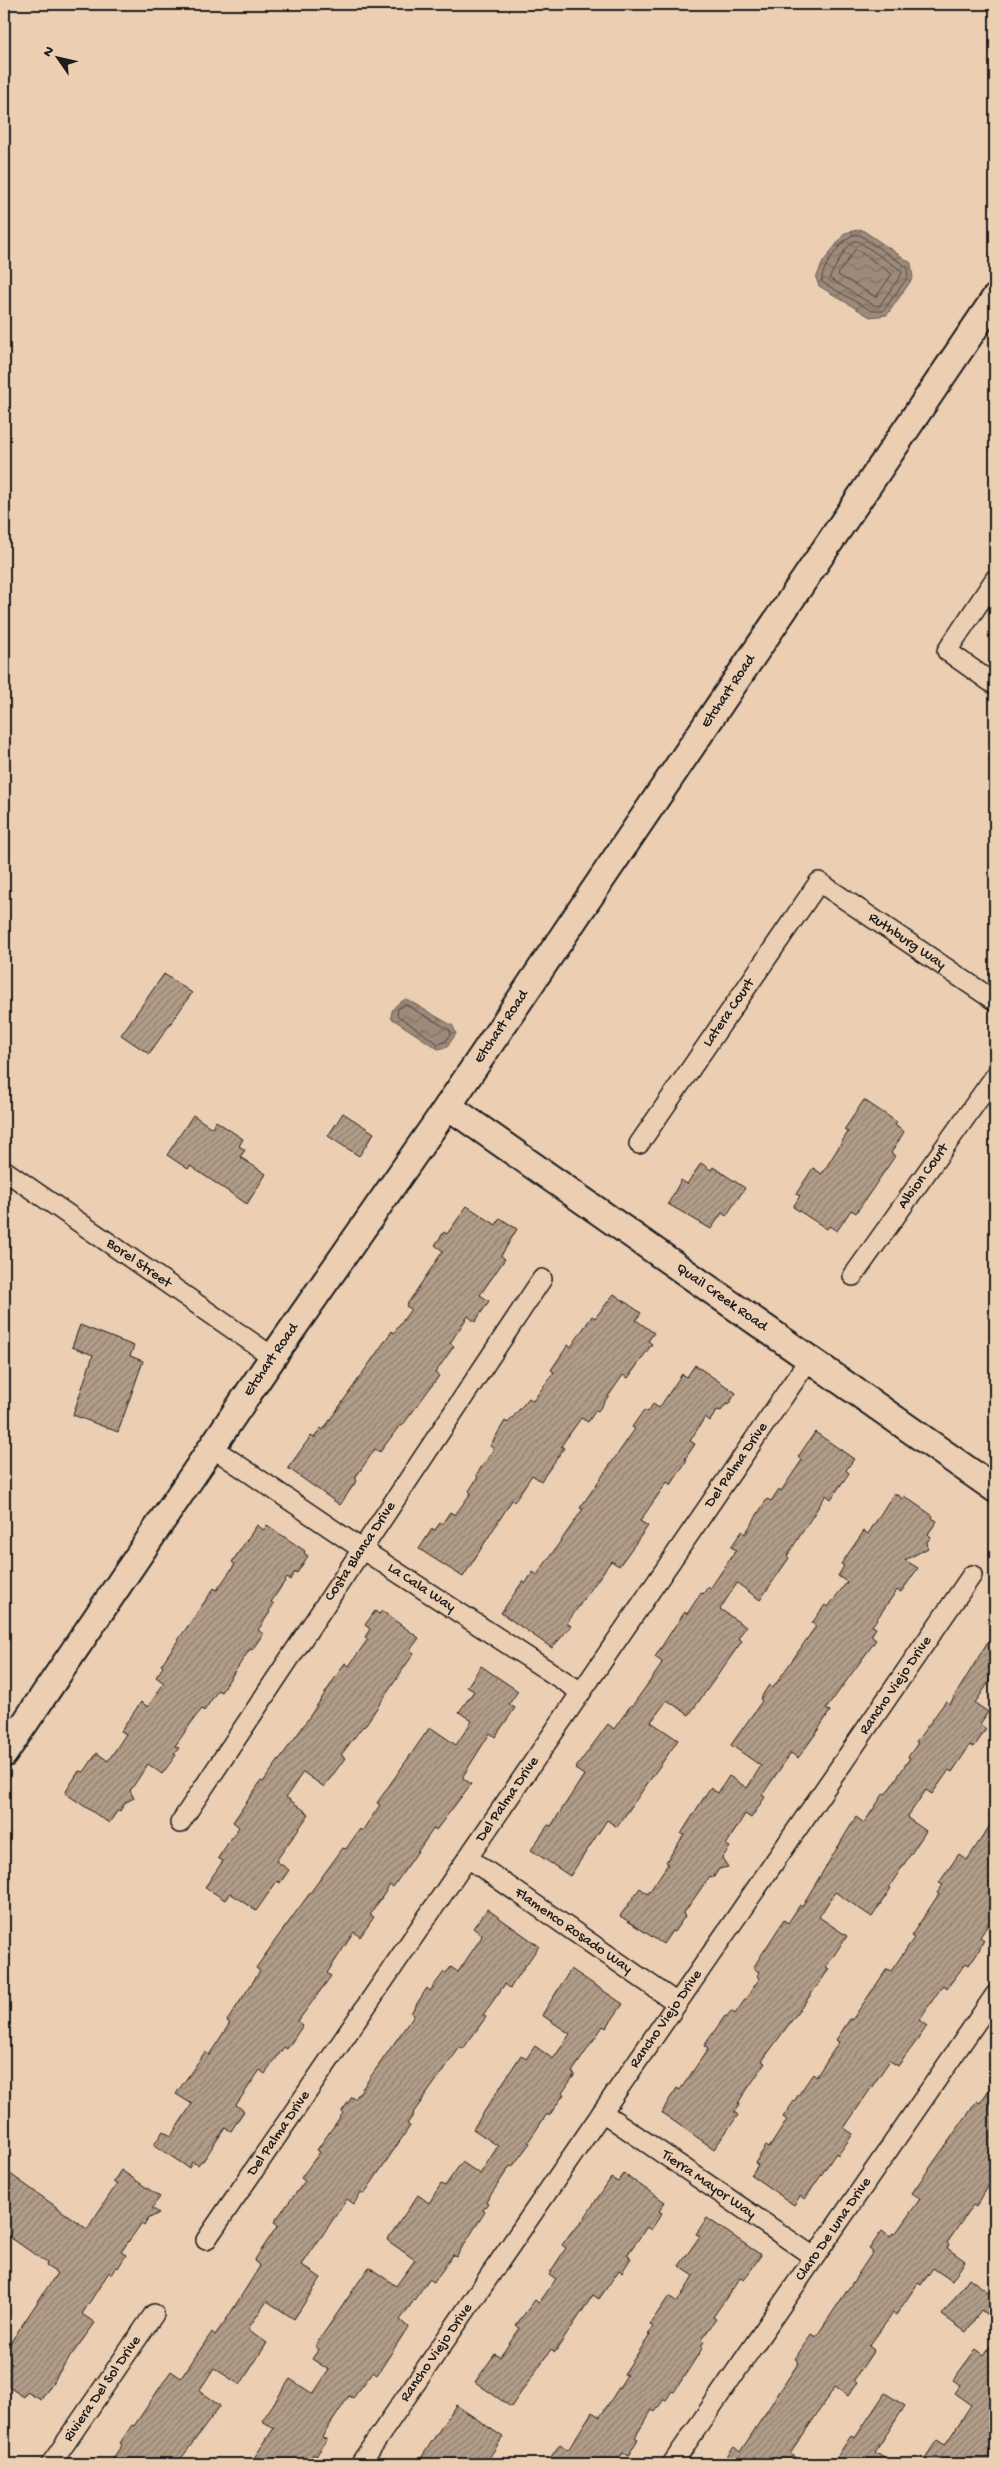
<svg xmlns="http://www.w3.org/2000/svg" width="999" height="2468" font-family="'Gochi Hand',sans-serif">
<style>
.water{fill:url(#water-waves);stroke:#695e54}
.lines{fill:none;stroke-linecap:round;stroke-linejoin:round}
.shore{stroke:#504842;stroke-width:1}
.building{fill:url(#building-hatch);stroke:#1c1c1c}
.street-casing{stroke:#1c1c1c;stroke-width:22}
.secondary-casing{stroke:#1c1c1c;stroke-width:30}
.street{stroke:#eccfb3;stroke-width:19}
.secondary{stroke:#eccfb3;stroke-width:26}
.labels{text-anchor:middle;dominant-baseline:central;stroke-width:4;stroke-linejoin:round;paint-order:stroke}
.street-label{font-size:15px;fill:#1c1c1c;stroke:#eccfb3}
</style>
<defs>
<pattern id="water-waves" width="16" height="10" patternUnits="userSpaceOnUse" patternTransform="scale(1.25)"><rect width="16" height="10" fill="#9d8a7a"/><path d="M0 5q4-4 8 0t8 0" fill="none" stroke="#7f7063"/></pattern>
<pattern id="building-hatch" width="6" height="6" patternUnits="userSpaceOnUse" patternTransform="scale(1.25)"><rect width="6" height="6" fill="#b29d89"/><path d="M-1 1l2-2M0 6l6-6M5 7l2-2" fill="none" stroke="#907f6f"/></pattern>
</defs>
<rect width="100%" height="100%" fill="#eccfb3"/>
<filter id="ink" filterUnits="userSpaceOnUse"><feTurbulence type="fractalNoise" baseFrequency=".02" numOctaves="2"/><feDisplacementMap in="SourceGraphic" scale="10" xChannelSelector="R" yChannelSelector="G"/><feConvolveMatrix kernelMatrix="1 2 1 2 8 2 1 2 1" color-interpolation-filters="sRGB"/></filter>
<g filter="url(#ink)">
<path class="water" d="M861 229 911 263 913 278 887 315 870 317 819 286 816 278 823 262 845 233Z
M406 999 453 1026 456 1034 447 1047 438 1049 391 1018C391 1007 397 1004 406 999Z"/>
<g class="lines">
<path class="shore" d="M853 235H860L907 267 908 277 883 311H872L822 282C819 271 842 239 853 235Z
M854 241H858L902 271 901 275 879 306 873 305 829 278 845 250Z
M856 249 892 274 876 297 838 275Z
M406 1005 450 1030 451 1034 445 1042 438 1044 397 1015 398 1009Z"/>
</g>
<path class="building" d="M164 974 192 993 149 1054 121 1035Z
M864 1100 897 1122 895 1125 904 1132 891 1153 895 1156 856 1213 851 1210 837 1231 829 1226 827 1229 793 1207 800 1196 796 1194 813 1168 822 1174 848 1132 844 1130Z
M343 1113 374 1133 359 1156 328 1136Z
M193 1115 212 1128 216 1121 243 1139 239 1146 245 1150 240 1157 266 1174 247 1204 190 1166 188 1169 167 1155Z
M701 1163 711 1170 713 1167 745 1188 726 1216 722 1213 711 1229 668 1204 681 1180 687 1184Z
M467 1206 496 1225 500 1218 517 1229 501 1256 505 1259 480 1295 489 1301 475 1322 468 1316 450 1343 454 1346 435 1373 439 1376 402 1426 400 1425 380 1452 375 1449 355 1478 357 1480 340 1505 288 1468 311 1436 314 1438 321 1428 323 1430 392 1331 394 1333 411 1309 406 1306 443 1251 435 1245 444 1232 447 1234Z
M614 1294 641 1313 636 1320 654 1333 648 1341 652 1344 628 1378 623 1375 598 1411 596 1410 588 1422 581 1418 561 1446 564 1448 541 1481 532 1475 514 1502 512 1500 463 1577 419 1549 432 1529 435 1530 440 1523 442 1524 450 1512 455 1515 471 1493 469 1491 478 1477 476 1475 494 1449 490 1446 505 1421 508 1423 529 1398 533 1401 554 1372 551 1370 568 1345 571 1347 592 1316 595 1318Z
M80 1325 134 1346 130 1356 143 1361 118 1432 73 1415 93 1355 72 1347Z
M695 1365 736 1393 728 1405 726 1404 721 1411 717 1410 710 1421 705 1417 690 1441 695 1444 685 1459 687 1460 671 1485 667 1482 640 1521 648 1526 619 1566 611 1561 567 1623 571 1626 552 1648 501 1613 523 1581 525 1584 533 1572 537 1575 583 1509 580 1508 635 1429 632 1427 644 1410 648 1412 653 1404 659 1408 682 1374 687 1377Z
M815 1432 854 1459 846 1470 849 1473 831 1499 826 1495 787 1556 789 1558 760 1600 737 1583 720 1609 746 1627 738 1638 742 1641 689 1715 667 1700 651 1722 678 1740 617 1827 607 1820 570 1876 531 1850 548 1825 551 1826 584 1775 575 1769 608 1724 614 1729 631 1705 632 1706 660 1667 662 1662 655 1657 675 1626 685 1612 687 1614 701 1593 703 1594 708 1587 710 1589 736 1550 731 1547 742 1531 745 1534 767 1499 771 1501 779 1489 781 1491 802 1460 798 1457Z
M894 1493 903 1499 904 1496 933 1516 932 1518 937 1521 928 1534 931 1537 927 1542 928 1548 905 1560 918 1568 901 1592 897 1590 872 1626 876 1628 871 1636 876 1640 826 1709 830 1711 814 1736 798 1758 791 1753 762 1795 765 1797 751 1818 745 1814 726 1845 730 1847 722 1858 728 1867 719 1869 713 1878 710 1876 683 1914 685 1916 674 1932 672 1931 663 1944 620 1916 640 1888 648 1894 668 1864 666 1862 684 1835 681 1834 710 1788 718 1793 729 1776 747 1788 761 1766 731 1745 762 1701 760 1699 769 1685 773 1688 816 1626 812 1623 825 1605 828 1607 847 1582 838 1576 844 1566 841 1564 864 1531 868 1534Z
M257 1525 264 1530 267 1525 305 1551 304 1553 308 1556 297 1573 295 1572 290 1580 287 1578 271 1602 274 1604 269 1611 270 1612 258 1630 263 1634 252 1650 250 1649 221 1692 218 1690 204 1711 202 1709 196 1716 175 1746 179 1748 174 1754 176 1755 162 1774 148 1764 130 1791 134 1798 126 1802 120 1811 118 1810 109 1823 65 1793 79 1771 84 1772 97 1753 108 1761 126 1734 121 1731 141 1702 148 1707 164 1683 156 1677 163 1667 161 1665 214 1588 217 1590 235 1564 232 1562Z
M375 1611 379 1614 382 1611 419 1638 410 1650 414 1653 364 1727 363 1726 341 1755 345 1758 324 1787 303 1772 286 1797 309 1814 276 1861 289 1870 280 1883 277 1881 256 1911 230 1893 225 1900 205 1887 223 1861 218 1858 239 1827 233 1822 261 1781 263 1782 302 1728 345 1663 349 1666 368 1639 365 1637 370 1629 365 1625Z
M995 1630V1673L975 1703 988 1712 980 1724 986 1729 974 1747 970 1745 952 1772 949 1770 932 1794 926 1790 908 1816 909 1819 926 1831 889 1887 891 1888 872 1917 835 1892 819 1917 847 1936 826 1967 829 1969 820 1982 762 2061 765 2063 738 2103 740 2104 734 2112 738 2115 714 2149 662 2113 667 2103 677 2088 680 2090 708 2049 704 2046 725 2016 726 2017 731 2011 735 2014 760 1978 757 1976 759 1972 753 1968 784 1920 788 1923 800 1905 802 1906 856 1817 864 1823 884 1793 886 1794 910 1758 908 1757 918 1743 916 1742 946 1701 950 1704Z
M481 1666 518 1691 509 1704 515 1708 495 1737 490 1733 463 1776V1778L471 1784 436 1830 434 1828 393 1887 390 1885 370 1915 374 1917 360 1937 354 1932 327 1973 331 1976 298 2021 303 2025 287 2049 284 2047 265 2074 260 2070 236 2105 244 2111 231 2131 225 2128 203 2161H201L198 2165 192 2162 189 2168 154 2145 163 2131 171 2136 192 2104 176 2094 205 2052 209 2055 230 2023 227 2021 260 1971 256 1968 277 1938 343 1848 346 1849 360 1829 362 1831 380 1805 377 1803 430 1727 456 1745 472 1721 459 1712 474 1691 467 1687Z
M995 1818V1914L980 1937 984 1940 979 1950 969 1965 966 1963 947 1988 943 1985 919 2020 927 2026 918 2039 898 2066 890 2061 888 2063 844 2128 853 2134 838 2155 836 2153 805 2199 800 2196 794 2205 751 2175 758 2165 755 2163 766 2146 769 2148 787 2120 783 2117 813 2074 816 2077 839 2042 836 2040 850 2019 852 2020 887 1969 891 1971 914 1938 911 1936 939 1894 937 1893 943 1885 939 1883 959 1854 967 1860Z
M487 1909 539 1946 510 1988 505 1984 483 2015 486 2017 463 2049 460 2047 413 2113 414 2114 407 2124 410 2126 364 2194 361 2192 354 2204 347 2199 302 2265 321 2278 294 2319 267 2301 248 2329 267 2343 240 2385 214 2368 199 2391 220 2406 177 2464H109L122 2445 120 2443 132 2425 134 2426 171 2371 181 2378 212 2332 215 2335 228 2317 260 2266 254 2261 278 2225 274 2222 305 2181 301 2178 320 2152 317 2150 343 2113 342 2111 352 2097 355 2099 383 2059 414 2015 411 2013 427 1988 430 1991 444 1972 446 1973 451 1967 458 1972 481 1938 482 1935 473 1928Z
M571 1969 623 2004 606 2028 603 2026 572 2072 575 2074 562 2093 564 2094 549 2116 547 2114 528 2142 530 2143 512 2167 510 2166 486 2202 488 2203 483 2210 485 2212 456 2257 453 2255 434 2282 429 2279 400 2320 408 2327 377 2375 373 2372 353 2398 349 2396 322 2437 327 2440 316 2456 313 2454 307 2464H250L274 2428 262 2421 290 2379 313 2394 329 2370 312 2359 319 2349 315 2346 369 2267 396 2286 415 2260 387 2240 418 2195 429 2203 441 2184 445 2186 462 2162 480 2174 498 2146 473 2129 521 2055 526 2059 535 2046 553 2059 570 2034 542 2015Z
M995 2081V2175L976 2207 973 2205 947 2243 949 2245 947 2248 965 2261 952 2281 933 2268 921 2285 918 2283 896 2315 893 2313 869 2346 874 2350 854 2380 857 2383 848 2396 835 2387 790 2454 806 2464H722L734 2447 740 2452 799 2362 795 2359 811 2334 816 2337 873 2252 869 2249 882 2231 890 2237 893 2233 895 2234 920 2199 912 2193 977 2101 980 2103Z
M121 2170 160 2197 152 2208 159 2213 148 2219 144 2226 141 2224 121 2252 126 2255 118 2268 116 2267 111 2274 109 2272 82 2314 95 2323 62 2368 41 2400 27 2392 24 2397 4 2384V2352L57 2273 46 2266 47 2263 4 2233V2181L9 2173 87 2229 117 2184 113 2182Z
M624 2174 665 2202 659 2211 662 2213 651 2230 647 2227 627 2255 631 2258 622 2272 619 2270 599 2299 593 2295 555 2352 551 2349 511 2407 475 2382 495 2354 500 2357 520 2328 516 2325 535 2300 539 2303 556 2279 549 2274 566 2248 562 2245 572 2231 581 2223 611 2178 618 2182Z
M707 2218 761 2255 744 2280 740 2278 713 2317 716 2319 702 2339 705 2341 701 2346 703 2347 674 2392 672 2391 666 2400 664 2399 655 2412 652 2410 635 2437 638 2439 628 2456 623 2453 616 2464H546L560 2444 568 2450 592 2412 600 2417 627 2375 624 2374 650 2335 648 2334 653 2327 650 2324 669 2296 677 2302 694 2276 679 2266 700 2236 696 2234Z
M969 2278 995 2297V2304L987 2315 981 2310 966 2332 942 2315Z
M995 2339V2417L987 2429 995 2434V2464H921L937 2440 945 2445 971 2405 954 2393 960 2385 953 2380 976 2349 984 2355Z
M885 2393 905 2406 875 2452 893 2464H832L851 2436 855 2438Z
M456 2405 503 2437 485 2464H417Z"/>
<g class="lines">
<g class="street-casing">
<g id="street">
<path d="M995 579 947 651 995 685"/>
<path id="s1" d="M639 1144 819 882 995 1001"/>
<path id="s2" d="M4 1170 273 1357"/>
<path id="s3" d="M853 1276 995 1076"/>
<path id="s4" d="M213 1448 363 1550 581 1692"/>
<path id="s5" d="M180 1823 542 1279"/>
<path id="s6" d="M468 1858 677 2003"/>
<path id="s7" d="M602 2112 814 2257"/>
<path id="s8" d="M206 2240 810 1358"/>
<path id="s9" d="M51 2464 154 2314"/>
<path id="s10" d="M360 2464 972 1575"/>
<path id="s11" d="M672 2464 995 1995"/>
</g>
</g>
<g class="secondary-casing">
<g id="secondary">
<path id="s12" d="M448 1106 995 1489"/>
<path id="s13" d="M4 1754 273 1357 448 1106 995 298"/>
</g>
</g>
<use href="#street" class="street"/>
<use href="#secondary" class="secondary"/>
</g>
</g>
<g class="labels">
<g class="street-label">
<text stroke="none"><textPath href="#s13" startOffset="1286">Etchart Road</textPath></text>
<text stroke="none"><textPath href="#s1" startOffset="424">Ruthburg Way</textPath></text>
<text stroke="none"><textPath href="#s1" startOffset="159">Latera Court</textPath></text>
<text stroke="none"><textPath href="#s13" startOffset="881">Etchart Road</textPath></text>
<text stroke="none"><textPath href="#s3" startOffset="122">Albion Court</textPath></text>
<text stroke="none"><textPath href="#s2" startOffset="164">Borel Street</textPath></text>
<text stroke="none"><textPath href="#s12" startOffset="334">Quail Creek Road</textPath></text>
<text stroke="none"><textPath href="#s13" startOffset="476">Etchart Road</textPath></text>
<text stroke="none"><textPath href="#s8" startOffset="939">Del Palma Drive</textPath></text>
<text stroke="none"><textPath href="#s5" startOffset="326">Costa Blanca Drive</textPath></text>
<text stroke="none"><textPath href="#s4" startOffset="251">La Cala Way</textPath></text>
<text stroke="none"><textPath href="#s10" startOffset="945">Rancho Viejo Drive</textPath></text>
<text stroke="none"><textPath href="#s8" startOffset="534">Del Palma Drive</textPath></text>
<text stroke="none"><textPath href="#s6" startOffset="128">Flamenco Rosado Way</textPath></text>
<text stroke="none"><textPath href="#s10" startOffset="540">Rancho Viejo Drive</textPath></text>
<text stroke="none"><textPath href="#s8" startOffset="129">Del Palma Drive</textPath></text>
<text stroke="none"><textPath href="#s7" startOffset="129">Tierra Mayor Way</textPath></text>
<text stroke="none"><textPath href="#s11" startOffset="285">Claro De Luna Drive</textPath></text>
<text stroke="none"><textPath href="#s10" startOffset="135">Rancho Viejo Drive</textPath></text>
<text stroke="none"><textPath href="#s9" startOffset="91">Riviera Del Sol Drive</textPath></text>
</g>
</g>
<rect width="999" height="2468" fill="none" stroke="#eccfb3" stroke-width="20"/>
<rect x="10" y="10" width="979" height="2448" fill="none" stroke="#1c1c1c" stroke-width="2" filter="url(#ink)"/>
<g transform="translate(58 58) rotate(304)" stroke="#eccfb3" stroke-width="4" paint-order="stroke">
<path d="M0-4L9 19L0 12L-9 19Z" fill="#1c1c1c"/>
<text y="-8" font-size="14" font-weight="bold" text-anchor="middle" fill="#1c1c1c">N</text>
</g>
</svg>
